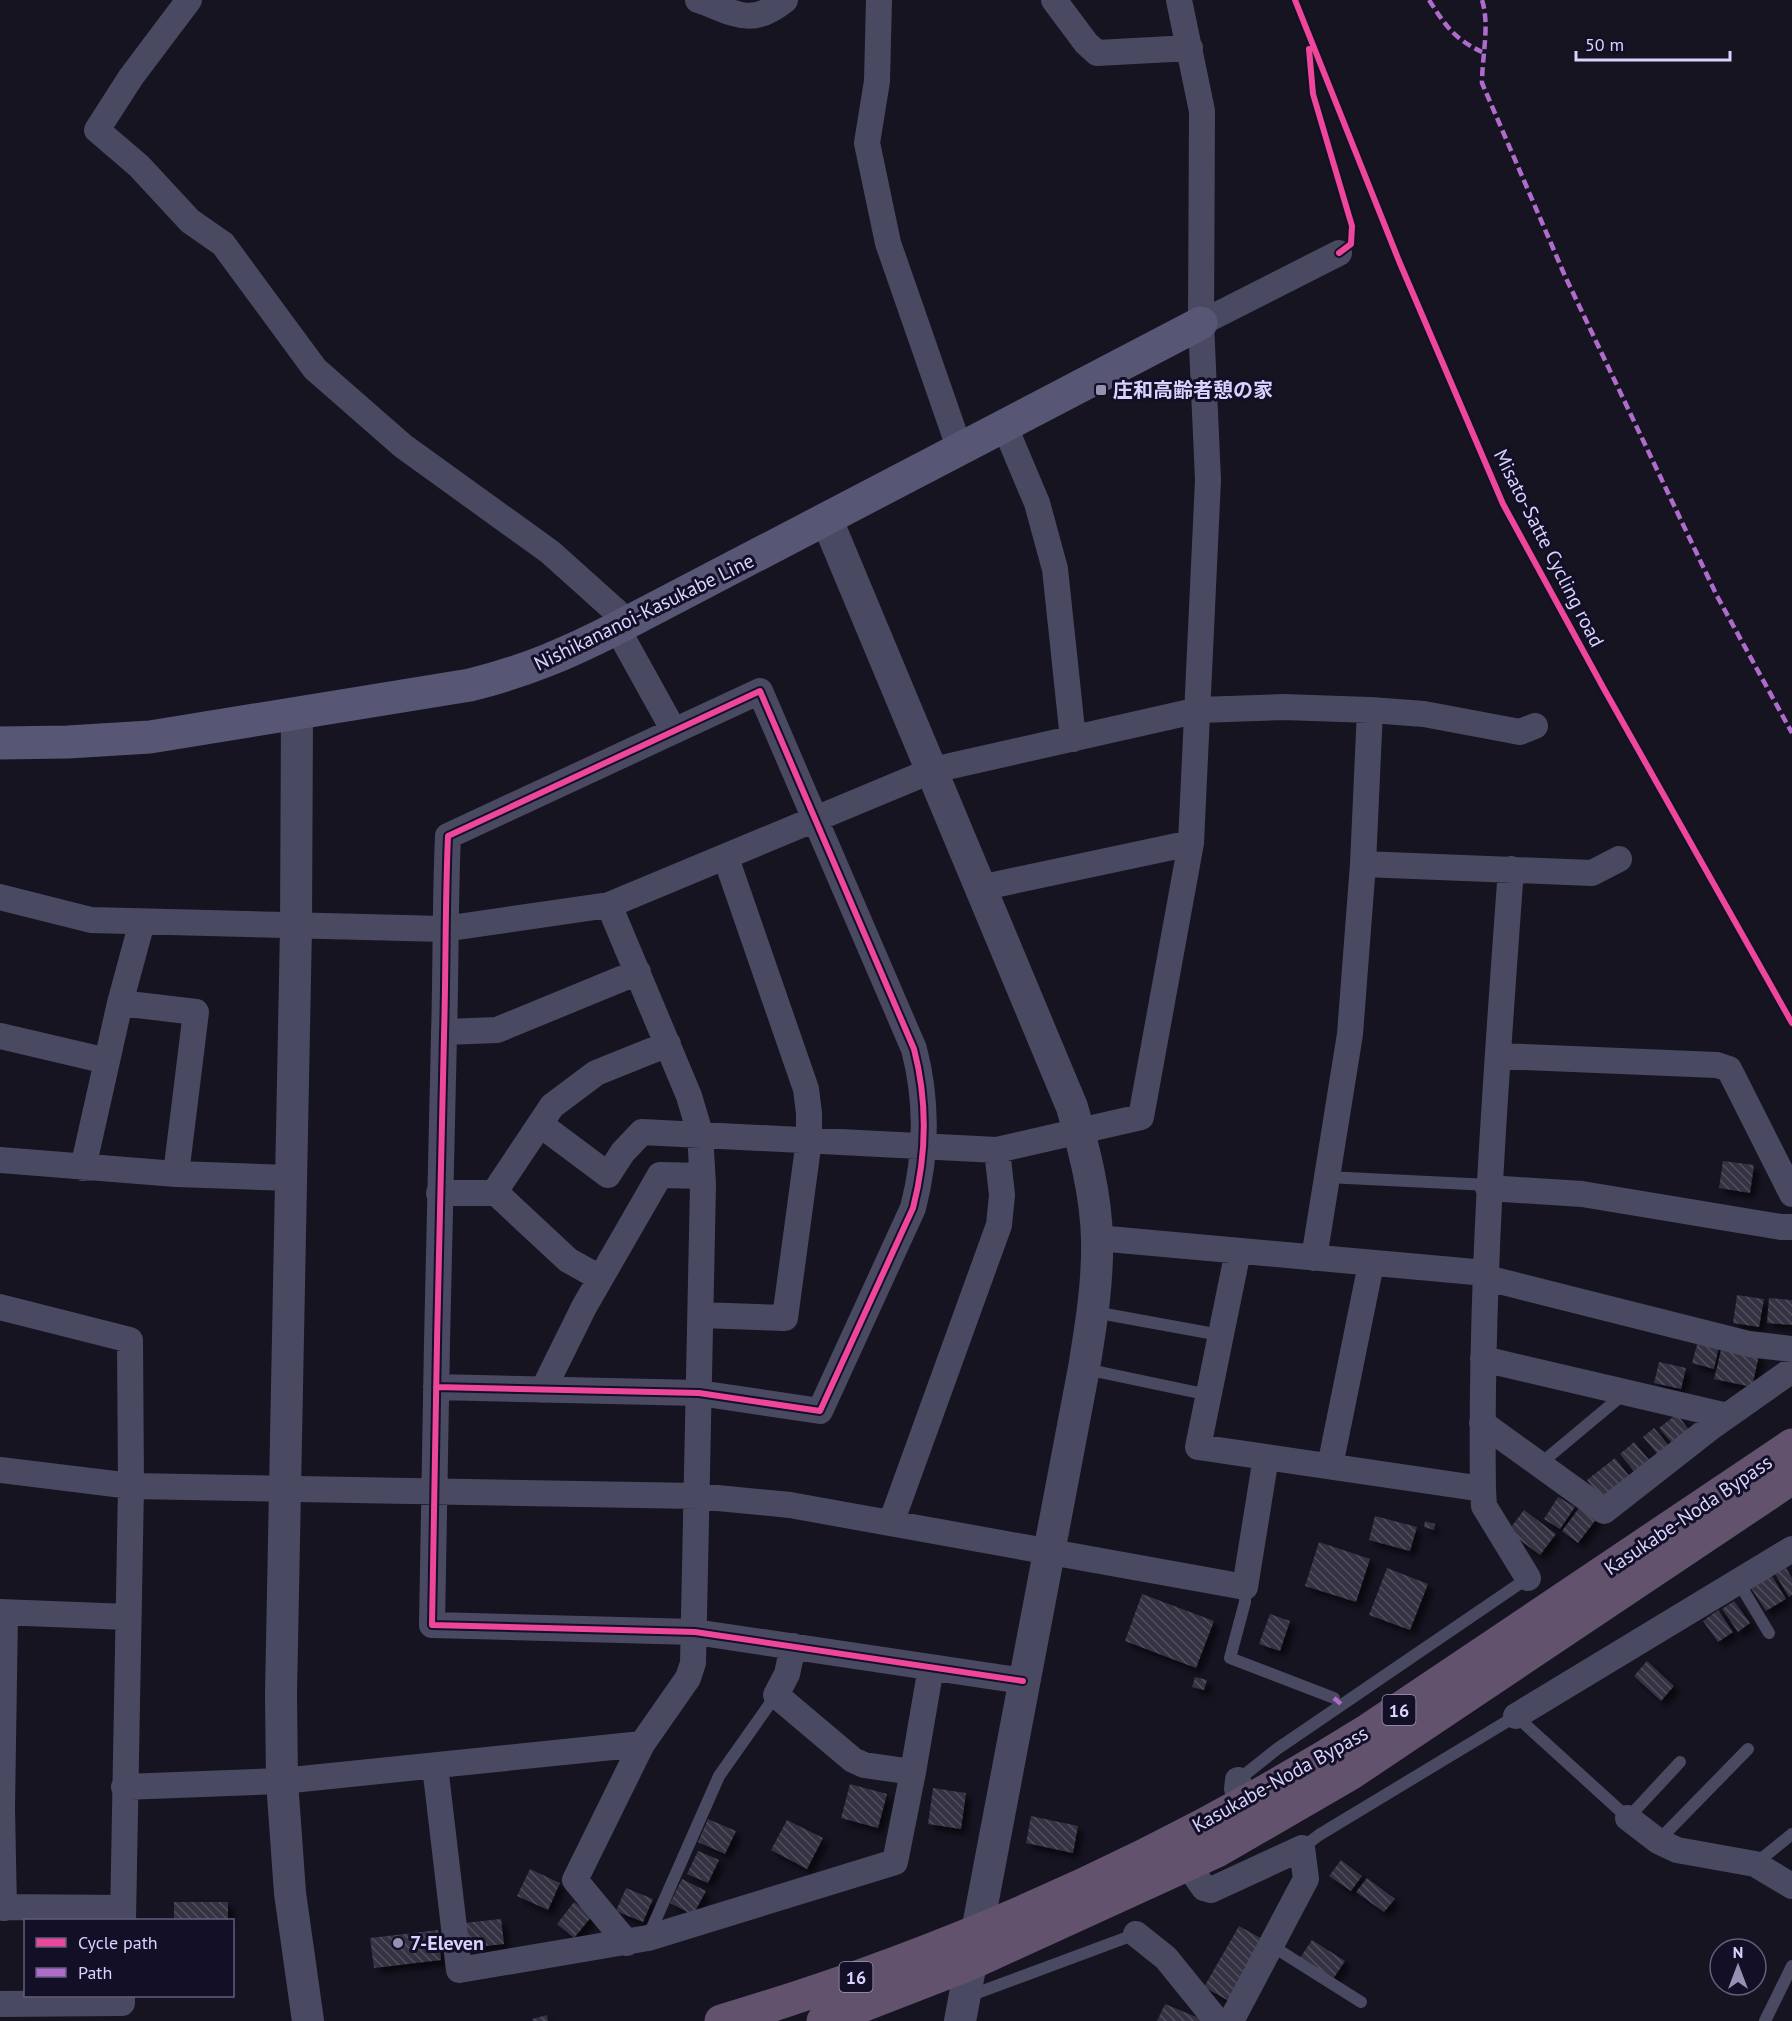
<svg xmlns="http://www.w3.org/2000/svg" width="1792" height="2021" font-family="'PT Sans','Noto Sans JP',sans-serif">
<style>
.building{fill:url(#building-back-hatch);filter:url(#shadow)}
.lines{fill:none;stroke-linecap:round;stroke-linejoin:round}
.service{stroke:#4a4962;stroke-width:12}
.minor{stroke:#4a4962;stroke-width:26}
.tertiary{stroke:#4a4962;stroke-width:32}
.secondary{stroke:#575674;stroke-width:33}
.trunk{stroke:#62526e;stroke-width:33}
.quiet{stroke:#b06ccc;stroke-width:4.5;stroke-dasharray:9 4.5;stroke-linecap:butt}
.cycleway-casing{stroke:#130f26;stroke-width:10}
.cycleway{stroke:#ed469a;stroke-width:6}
.poi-dot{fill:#9591b1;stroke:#130f26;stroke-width:2}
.labels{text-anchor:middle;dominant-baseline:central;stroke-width:6;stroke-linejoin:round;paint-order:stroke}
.shield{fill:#130f26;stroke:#9e99be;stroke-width:1.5}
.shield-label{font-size:18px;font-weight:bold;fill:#d9d4ff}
.poi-label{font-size:20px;font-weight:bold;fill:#d9d4ff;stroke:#130f26;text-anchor:start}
.street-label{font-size:20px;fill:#d9d4ff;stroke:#130f26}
</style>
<defs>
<pattern id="building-back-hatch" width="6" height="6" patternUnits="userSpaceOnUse" patternTransform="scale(1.5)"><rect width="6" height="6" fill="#343243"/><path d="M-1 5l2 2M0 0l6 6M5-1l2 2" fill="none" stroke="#514f5f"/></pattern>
<filter id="shadow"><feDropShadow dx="5.5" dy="5.5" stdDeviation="3" flood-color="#0009"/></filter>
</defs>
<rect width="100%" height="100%" fill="#161421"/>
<path class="building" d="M1723 1161 1754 1165 1750 1193 1719 1188Z
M1737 1295 1764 1299 1759 1327 1733 1323Z
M1769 1298 1792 1300V1325L1767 1323Z
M1698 1341 1719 1346 1714 1369 1692 1363Z
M1722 1346 1759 1355 1752 1387 1714 1379Z
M1659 1362 1686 1368 1681 1389 1654 1383Z
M1677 1414 1689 1430 1672 1443 1659 1428Z
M1654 1428 1670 1447 1659 1456 1643 1437Z
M1634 1442 1651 1462 1636 1474 1620 1454Z
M1615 1458 1630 1477 1602 1499 1587 1480Z
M1558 1497 1575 1507 1560 1529 1544 1519Z
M1582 1504 1598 1517 1578 1543 1562 1531Z
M1524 1510 1556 1534 1540 1555 1508 1531Z
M1375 1516 1417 1527 1410 1551 1369 1540Z
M1425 1521 1435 1524 1434 1530 1424 1527Z
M1319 1542 1370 1559 1356 1602 1305 1586Z
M1387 1568 1428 1584 1410 1630 1369 1615Z
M1786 1568 1792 1578V1595L1789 1597 1775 1574Z
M1772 1576 1786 1599 1766 1611 1751 1588Z
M1142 1594 1214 1621 1196 1668 1125 1641Z
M1734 1601 1750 1623 1738 1632 1722 1609Z
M1718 1610 1733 1632 1718 1642 1703 1621Z
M1270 1614 1290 1621 1280 1651 1259 1644Z
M1647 1661 1674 1686 1661 1701 1634 1676Z
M1195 1677 1207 1680 1204 1690 1192 1687Z
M850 1784 887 1794 878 1828 841 1818Z
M933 1788 966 1793 961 1829 928 1824Z
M1031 1816 1078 1826 1073 1853 1026 1843Z
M708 1819 736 1831 725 1854 698 1842Z
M787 1820 823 1838 807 1869 771 1850Z
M698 1851 719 1860 708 1883 687 1874Z
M1341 1860 1362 1876 1351 1891 1329 1876Z
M530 1869 560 1883 548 1910 517 1896Z
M1367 1878 1395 1899 1384 1912 1356 1892Z
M682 1879 706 1891 693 1915 670 1903Z
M626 1888 653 1899 643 1922 616 1911Z
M174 1902H228V1920H174Z
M574 1902 592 1916 574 1938 557 1924Z
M501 1919 504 1944 467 1948 464 1923Z
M1239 1926 1264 1940 1229 2001 1204 1987Z
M438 1930 441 1960 374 1968 370 1938Z
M1312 1940 1345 1961 1333 1979 1300 1958Z
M1165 2004 1206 2021H1157Z
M547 2015 548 2021H533L532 2019Z"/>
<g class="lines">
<path class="service" d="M1327 1177 1489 1185
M1094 1312 1220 1335
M1085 1369 1209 1395
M1540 1464 1625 1393
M1739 1583 1769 1633
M1245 1587V1602L1230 1658 1334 1698
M1238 1780 1277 1749 1528 1578 1529 1580
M1658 1841 1748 1749
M1302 1848 1319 1835 1516 1716 1628 1818 1680 1762
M1755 1864 1792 1834
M648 1937 719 1776 776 1695
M1272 1946 1361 2002
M969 1996 1136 1934
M1765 2021 1792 1966"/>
<path class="minor" d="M189 0 131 77 97 130 139 166 190 221 223 244 315 369 403 446 550 552 628 622
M698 0C736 13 750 28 785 0
M879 0 877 81 867 143 888 243 960 450
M1054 0 1086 43 1097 53 1190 48
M1201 323 1339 253
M1005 427 1037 503 1055 569 1073 739
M617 628 674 731
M1363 864 1592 873 1619 859
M1511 869C1496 1075 1480 1282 1483 1489L1484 1506 1528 1578
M980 888 1191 843
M0 897 91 920 444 929 609 905 933 770 1199 710 1283 707 1370 710 1424 714 1520 732 1535 726
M609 905 689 1096 700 1133 703 1185 693 1663 688 1678 642 1744 575 1880 627 1943
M120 1003 196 1012 176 1174
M445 1032 497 1030 638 972
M0 1036 107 1061
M1499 1056 1717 1065 1729 1069 1792 1194
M541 1125 608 1175 623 1152 642 1132 997 1150 1141 1117 1191 843 1208 480 1201 323 1202 111 1179 0
M0 1160 176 1174 289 1178
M83 1168 120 1003 142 922
M1488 1188 1582 1194 1781 1227H1792
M495 1192 568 1260 600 1278
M439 1193H494L552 1106 596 1073 668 1044
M1097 1238 1486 1273
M1238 1251 1198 1447 1483 1489
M1314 1258 1350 1034 1363 864 1370 710
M1486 1280 1499 1281 1749 1344 1792 1349
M0 1307 130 1340 131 1486 123 1920
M701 1315 785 1318 809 1140V1113L806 1089 726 858
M1483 1359 1727 1416
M436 1387 699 1393 820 1411 913 1208C927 1154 928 1103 914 1049L760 691 448 836C445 902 446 969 444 1035 439 1232 435 1428 432 1625L695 1632 1023 1681
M543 1390 584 1307 660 1175 702 1176
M1482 1423 1604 1511 1710 1428 1792 1370
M1330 1466 1371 1264
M0 1470 131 1486 697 1496 790 1505 1245 1587 1266 1457
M891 1523 999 1225 1002 1195 997 1150
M0 1612 128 1617
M793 1646 787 1674 776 1695 853 1760 864 1765 913 1772 931 1667
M1516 1716 1792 1549
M435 1766 459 1970 648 1938 895 1862 913 1772
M1238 1780 1237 1789 1244 1803
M124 1787 282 1781 642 1744
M1628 1818 1658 1841 1677 1850 1755 1864 1792 1886
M1188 1865 1204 1888 1211 1890 1302 1848 1306 1879 1231 2021
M0 1907 123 1908
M4 1908 2 1808 5 1613
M1136 1934 1166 1958 1217 2021
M0 2004 122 2003V1996"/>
<path class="tertiary" d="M827 520 1072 1107C1084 1149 1096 1194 1097 1239 1098 1283 1091 1325 1084 1368L960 2021
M297 714 296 927 281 1694 282 1781 290 1893 308 2021"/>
<path class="secondary" d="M0 743 68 742 150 737 470 685C526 671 566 654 617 628L1201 323"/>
<path class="trunk" d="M721 2021C948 1954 1168 1855 1368 1730L1792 1445
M823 2021 972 1963 1217 1851 1350 1774 1792 1478"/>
<path class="quiet" d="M1429 0C1446 26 1453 38 1482 52
M1482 0C1490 25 1482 56 1482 83L1565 276 1717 596 1792 733
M1334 1698 1342 1705"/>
<g class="cycleway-casing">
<path id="cycleway" d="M1295 0 1399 261 1503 504 1604 689 1792 1023
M1309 49 1313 94 1352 226 1351 244 1339 253
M436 1387 699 1393 820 1411 913 1208C927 1154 928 1103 914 1049L760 691 448 836C445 902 446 969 444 1035 439 1232 435 1428 432 1625L695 1632 1023 1681"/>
</g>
<use href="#cycleway" class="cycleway"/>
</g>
<g class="poi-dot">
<rect x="1095" y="384" width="12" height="12" rx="3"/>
<circle cx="398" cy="1943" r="6"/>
</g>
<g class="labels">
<g class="shield">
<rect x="1382.5" y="1695" width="33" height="30" rx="4.5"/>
<rect x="839.5" y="1962" width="33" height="30" rx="4.5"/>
</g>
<g class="shield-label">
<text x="1399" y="1710">16</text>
<text x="856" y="1977">16</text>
</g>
<g class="poi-label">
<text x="1113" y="390">庄和高齢者憩の家</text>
<text x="410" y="1943">7-Eleven</text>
</g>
<g class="street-label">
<text transform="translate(1549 548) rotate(63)">Misato-Satte Cycling road</text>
<text transform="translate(644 612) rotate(-26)">Nishikananoi-Kasukabe Line</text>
<text transform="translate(1688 1515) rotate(-34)">Kasukabe-Noda Bypass</text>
<text transform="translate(1280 1779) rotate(-29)">Kasukabe-Noda Bypass</text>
</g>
</g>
<rect x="24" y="1919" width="210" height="78" fill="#130f26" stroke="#625e7d" stroke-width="1.5"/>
<rect x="36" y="1938" width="30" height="9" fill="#ed469a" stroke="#625e7d" stroke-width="1.5"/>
<text x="78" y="1949" font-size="18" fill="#d9d4ff">Cycle path</text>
<rect x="36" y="1968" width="30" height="9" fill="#b06ccc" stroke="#625e7d" stroke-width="1.5"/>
<text x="78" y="1979" font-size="18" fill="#d9d4ff">Path</text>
<g transform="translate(1738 1967)"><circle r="28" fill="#130f26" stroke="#625e7d" stroke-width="1.5"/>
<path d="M0-4.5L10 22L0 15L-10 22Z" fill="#9591b1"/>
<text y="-9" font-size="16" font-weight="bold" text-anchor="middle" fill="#d9d4ff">N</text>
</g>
<path d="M1576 51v9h154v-9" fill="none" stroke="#d9d4ff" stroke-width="3"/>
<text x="1585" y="51" font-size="18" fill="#d9d4ff" stroke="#130f26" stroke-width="4.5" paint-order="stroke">50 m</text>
</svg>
